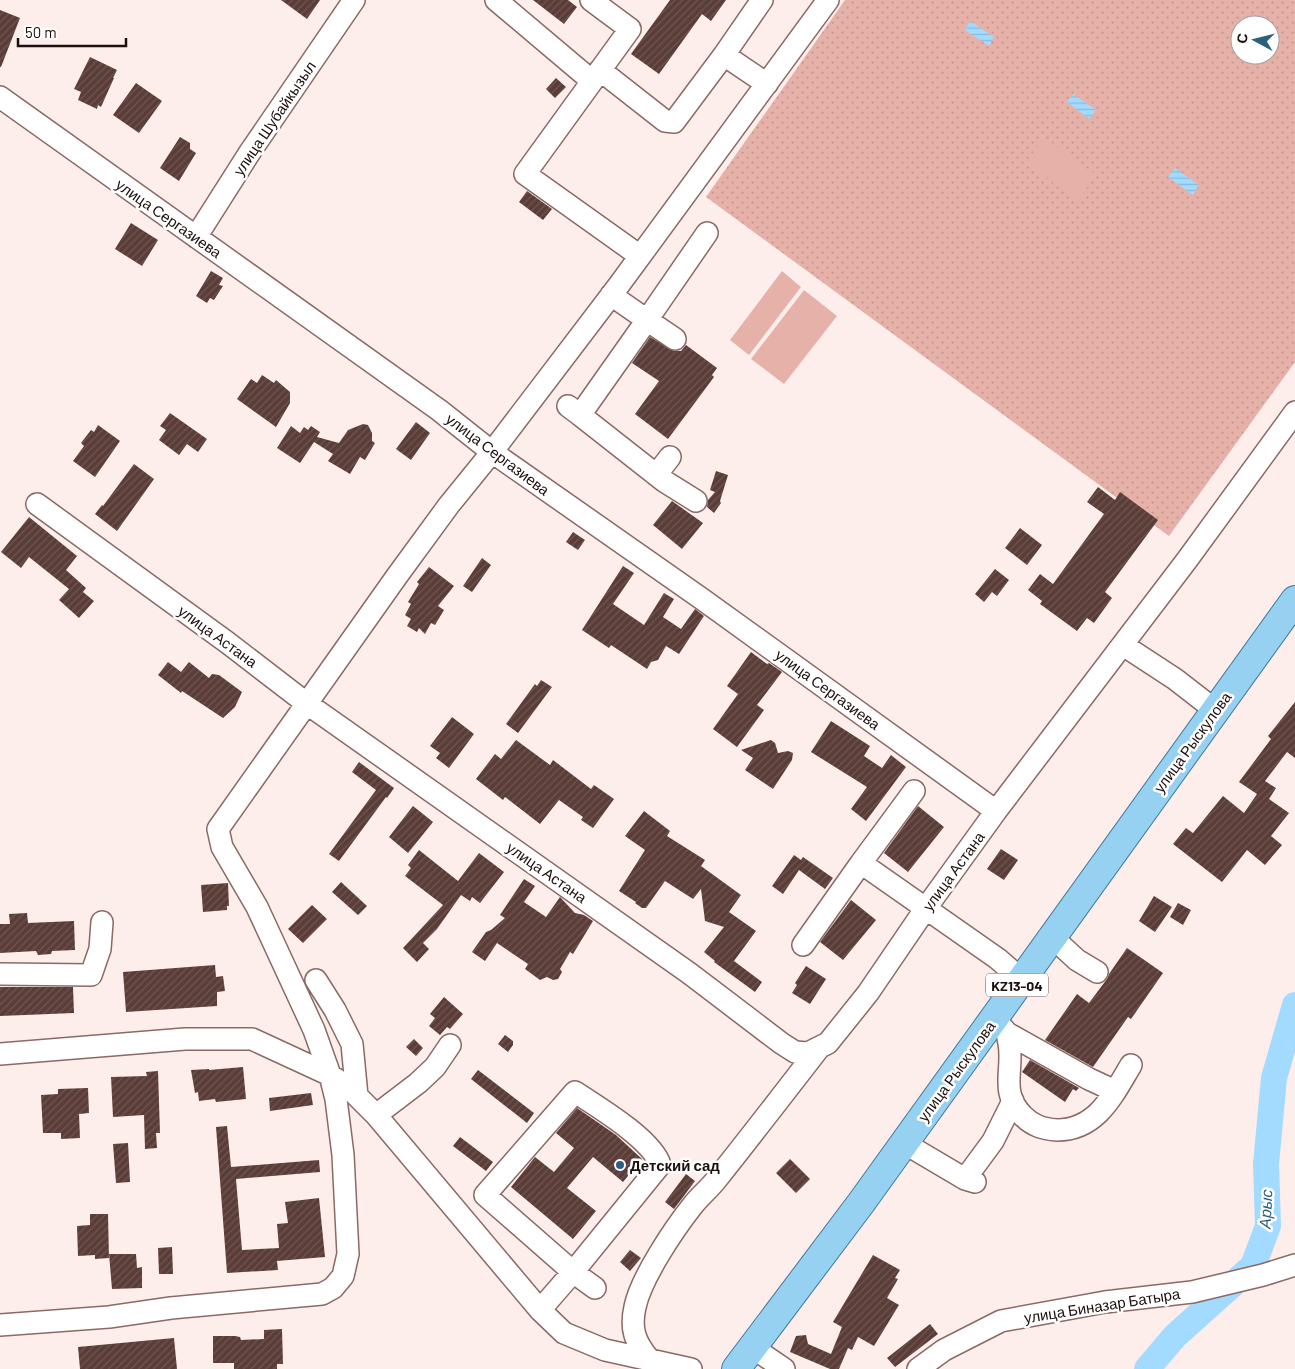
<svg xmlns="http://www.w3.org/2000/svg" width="1295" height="1369" font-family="Barlow,sans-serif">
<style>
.park{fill:url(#park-dots);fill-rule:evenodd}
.pitch{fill:#e6b1a8}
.water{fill:url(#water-rules)}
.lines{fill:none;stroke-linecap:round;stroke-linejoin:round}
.river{stroke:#a2dbff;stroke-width:26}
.building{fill:url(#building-hatch)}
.minor-casing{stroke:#8b6964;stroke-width:24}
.major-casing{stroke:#3e799b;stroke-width:30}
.minor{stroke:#fff;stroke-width:21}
.major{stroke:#97d1f1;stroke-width:28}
.poi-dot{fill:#2d607d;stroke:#fff;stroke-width:2}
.labels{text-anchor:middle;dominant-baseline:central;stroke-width:5;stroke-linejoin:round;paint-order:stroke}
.shield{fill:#fff;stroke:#605756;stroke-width:1}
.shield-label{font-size:14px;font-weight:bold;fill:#1c0f0d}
.street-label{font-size:15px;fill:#1c0f0d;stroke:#fff}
.poi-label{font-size:15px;font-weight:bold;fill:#1c0f0d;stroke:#fff;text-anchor:start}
.water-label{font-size:16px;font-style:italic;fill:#265d7b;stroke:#fff}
</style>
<defs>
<pattern id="park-dots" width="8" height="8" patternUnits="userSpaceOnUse" patternTransform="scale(1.25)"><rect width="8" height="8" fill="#e6b1a8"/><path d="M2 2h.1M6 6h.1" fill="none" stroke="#c5978f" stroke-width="1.8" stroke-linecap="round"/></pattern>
<pattern id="water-rules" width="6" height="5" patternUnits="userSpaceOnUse" patternTransform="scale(1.25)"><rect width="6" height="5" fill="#a2dbff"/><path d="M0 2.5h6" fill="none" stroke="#8bbbd9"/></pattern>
<pattern id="building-hatch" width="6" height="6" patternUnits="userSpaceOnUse" patternTransform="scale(1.25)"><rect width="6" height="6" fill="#5b3d38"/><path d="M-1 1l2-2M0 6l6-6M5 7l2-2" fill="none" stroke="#6e5551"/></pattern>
</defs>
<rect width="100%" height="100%" fill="#feeeeb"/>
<path class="park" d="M845 0H1295V362L1169 536 706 197ZM1240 25H1270V55H1240Z"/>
<path class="pitch" d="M1044 137 1096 175 1078 200 1026 163Z
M782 271 801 287 749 355 730 340Z
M804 290 837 316 784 384 751 359Z"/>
<path class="water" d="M970 21 994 37 989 46 965 30Z
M1073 94 1096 110 1089 119 1067 102Z
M1175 168 1199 185 1193 195 1168 177Z"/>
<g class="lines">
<path class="river" d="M1147 1369 1175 1336 1253 1266 1268 1226 1266 1164 1274 1078 1295 1005"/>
</g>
<path class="building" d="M281 0H320L307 19Z
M533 0H568L577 7 564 24Z
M670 0H726L711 21 702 14 659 74 631 54Z
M0 10 20 18 1 67H0Z
M90 57 117 70 113 78H114L101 107 98 105 97 109 78 100 81 92 74 89Z
M556 78 566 87 555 98 546 89Z
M136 83 162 101 139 133 113 115Z
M180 137 190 143V149L196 153 179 181 160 168Z
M527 191 552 209 543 220 519 202Z
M131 223 158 240 142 266 115 249Z
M211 271 223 278 219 285 223 286 214 300 210 298 207 303 196 296Z
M650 337 674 351H681L686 345 717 368 712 375 714 377 668 439 635 414 659 381 632 363Z
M262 375 274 383 276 380 290 392V403L276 427 237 399 251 379 257 383Z
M170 413 207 439 198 452 187 444 179 455 159 440 166 430 160 426Z
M416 422 430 433 411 460 396 449Z
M363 424 368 425 372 433V441L375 443 365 460 360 457 350 474 328 461 333 454 314 442 300 463 277 448 291 426 300 433 304 427 308 430 311 426 320 432 317 437 339 443 348 430Z
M98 425 120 441 95 477 73 461 84 446 81 443 91 430 94 432Z
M134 464 154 479 117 531 95 514 102 505 103 506Z
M716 471 728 475 720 501 721 503 714 513 707 507 708 500 715 492 710 490Z
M1098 487 1115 500 1120 492 1158 520 1105 592 1112 598 1094 623 1087 618 1077 631 1040 604 1042 601 1028 590 1040 574 1053 584 1104 514 1087 502Z
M672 501 703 523 682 549 653 525Z
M29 517 77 556 66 570 86 588 83 592 94 601 79 618 59 600 69 589 29 557 21 568 1 552Z
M1020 528 1042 545 1027 565 1005 548Z
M573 532 585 540 578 550 566 542Z
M482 558 491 565 472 592 463 586Z
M623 566 634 573 613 604 644 625 664 593 674 599 663 617 681 629 695 609 704 616 679 654 666 646 658 660 651 662 647 669 611 645 609 648 582 630Z
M429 567 454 586 438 606 444 610 435 625 431 623 425 634 419 628 417 632 407 626 411 619 405 615 411 604 408 602 419 584 417 582Z
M995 569 1009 580 997 596 992 592 984 602 975 594Z
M751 652 767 664 769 663 782 672 757 705 764 710 737 747 713 729 738 694 727 686Z
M168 662 181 672 189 662 209 678 212 674 219 675 242 692 235 707 223 718 182 691 181 693 158 675Z
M541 680 552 687 518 733 506 724 535 684 537 686Z
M1295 702V758L1287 752 1265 781 1276 788 1269 799 1289 813 1271 836 1282 845 1265 865 1247 850 1222 882 1173 844 1186 828 1193 833 1223 796 1244 813 1257 794 1239 782 1271 739 1268 736Z
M452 717 474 734 449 768 436 758 440 753 430 746Z
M831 721 870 746 864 756 882 768 891 755 906 767 866 821 851 809 867 787 811 752Z
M516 740 550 765 553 760 591 789 594 785 614 799 593 828 581 820 583 817 559 800 540 824 505 797 503 800 476 779 495 754 501 759Z
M771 740 775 743 778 753 788 751 793 753 792 760 773 789 745 770 753 758 741 750Z
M359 762 394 788 387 798 386 797 339 861 329 854 376 790 352 772Z
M413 806 433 822 408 853 389 837Z
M918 806 944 827 908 872 884 853Z
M644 811 670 831 667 836 705 860 701 866 741 895 729 912 756 931 734 961 762 982 755 992 714 962 715 961 704 952 724 927 705 921 701 889 693 899 665 881 646 908H642L635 903 636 902 619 891 645 850 625 836Z
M1001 849 1018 860 1004 880 987 869Z
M419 850 458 881 479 853 504 872 480 903 472 897 470 901 461 895 437 929 423 943 429 949 417 962 403 948 443 905 405 876 411 868 408 865Z
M794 855 801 860 803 857 833 878 825 889 799 870 783 894 772 886Z
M524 879 535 886 524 902 546 917 560 897 575 913 584 915 593 921 573 954 570 952 560 969 562 972 558 979 553 980 547 977 540 980 525 969 528 964 497 943 485 961 472 952 486 932 491 930 505 918 500 915Z
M341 882 367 906 358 915 332 892Z
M228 883 229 906H227V910L203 912 201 885Z
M1154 896 1172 907 1155 932 1139 921Z
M851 900 876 920 843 960 820 942Z
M1178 903 1191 910 1183 925 1170 917Z
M312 905 327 919 303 943 288 929Z
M27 913 28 923 74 921 75 950 52 951 51 954 38 955 36 951 0 953V924H10L9 914Z
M1127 948 1163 973 1131 1019 1128 1017 1093 1067 1045 1040 1077 994 1089 1003 1107 979 1109 974Z
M215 965 216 977 223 976 225 991 217 992V1006L126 1012 123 972Z
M806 966 826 979 810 1004 792 993 797 985 795 983Z
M0 987H73L74 1013 0 1016Z
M444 997 463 1014 450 1029 447 1027 440 1035 429 1026 435 1018 430 1014Z
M505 1035 513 1041V1045L508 1052 498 1044Z
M414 1039 423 1048 416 1056 406 1047Z
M1030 1060 1079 1088 1076 1091 1073 1089 1065 1102 1022 1072Z
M243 1067 246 1099 216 1102 215 1099 199 1101 198 1092 195 1093 191 1070 209 1069V1070Z
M478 1070 534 1113 527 1123 471 1079Z
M158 1071 160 1133H156L157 1148 145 1149 144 1115 113 1117 111 1077 147 1076 146 1072Z
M88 1088 89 1113 79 1114 80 1138 61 1139V1133H43L41 1095 58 1094V1089Z
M311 1093 313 1105 270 1111 269 1098Z
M577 1108 616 1135 642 1159 623 1182 593 1157 567 1188 596 1211 573 1239 511 1187 535 1157 554 1172 574 1148 556 1133Z
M227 1126 231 1167 319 1160 320 1172 236 1179 242 1250 279 1248 277 1224 288 1223 285 1202 319 1198 325 1257 277 1261 278 1270 227 1273 216 1127Z
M460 1137 493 1162 486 1171 453 1146Z
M128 1143 130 1182 116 1183 113 1144Z
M790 1159 810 1179 796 1193 776 1173Z
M686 1174 695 1181 674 1209 665 1202Z
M90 1214H108L109 1258 95 1259V1255L78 1256 77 1226 90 1225Z
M172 1247 173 1274H159L158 1248Z
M630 1250 641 1258 630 1271 620 1262Z
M109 1254H136L137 1268 142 1267V1288L112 1289Z
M873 1255 900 1270 895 1278 898 1279 887 1298 899 1305 874 1346 858 1337 852 1350 848 1348 839 1369H830L790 1352 796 1336 806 1335 808 1344 831 1354 842 1327 833 1322Z
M930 1324 938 1334 895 1367 887 1358Z
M282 1329 283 1364H277V1369H234V1363H213V1336H235L240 1337 241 1340 264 1339V1330Z
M174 1338 177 1369H80L78 1347Z"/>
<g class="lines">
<g class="minor-casing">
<path id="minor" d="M496 0 592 81
M591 0 630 29 525 174 640 256
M762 0 724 55 767 84
M600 70 665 121 674 122 724 55
M0 97 439 410 492 452 702 599 996 811
M196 237 250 152 354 0
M611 295 647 320 707 233
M568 406 580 415 647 320 675 339
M580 415 664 481 696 501
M656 475 670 457
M37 504 228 643 306 703 689 973 781 1043 795 1052 808 1053 828 1043 868 993 926 908 996 811 1187 560 1295 412
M1123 645 1175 679 1215 710
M861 863 914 791
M1052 937 1077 960 1097 972
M803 945 861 863 998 959 1021 979
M0 974 91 975 100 949 102 922
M316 980 335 1010 352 1044 357 1096
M993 1019C997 1023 1003 1027 1006 1032 1008 1035 1008 1040 1009 1043 1014 1070 999 1092 1023 1116 1033 1126 1043 1129 1057 1130 1097 1130 1113 1095 1131 1065
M1007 1033 1089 1079 1115 1091
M0 1054 185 1039H252L330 1075 349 1088 376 1115 540 1310 564 1333 605 1350 691 1369
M376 1115 418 1083 435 1067 450 1045
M904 1143 965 1179 975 1182
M965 1179 993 1141 1013 1101
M540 1310 573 1272 660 1165C653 1140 598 1107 575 1092L485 1195 573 1272 595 1288
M0 1325 109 1317 171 1308 322 1294 333 1288 343 1276 348 1254 343 1155 336 1099 330 1075 314 1030 257 907 222 847 218 829 397 576 449 505 492 452 619 285 828 0
M752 1347 784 1369
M649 1359C635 1342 630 1329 635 1307 641 1278 674 1229 693 1205 700 1196 709 1189 716 1180 751 1136 785 1092 819 1048
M918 1369 944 1350 1001 1321 1105 1302 1192 1292 1263 1275 1295 1265"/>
</g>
<g class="major-casing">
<path id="major" d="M736 1369 861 1203 1295 600"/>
</g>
<use href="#minor" class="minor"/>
<use href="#major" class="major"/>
</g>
<circle class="poi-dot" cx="620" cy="1165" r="5"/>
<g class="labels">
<rect class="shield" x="986" y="973.5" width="62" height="23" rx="4"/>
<g class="shield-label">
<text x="1017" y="985">KZ13-04</text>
</g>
<g class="street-label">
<text transform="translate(274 118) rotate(-56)">улица Шубайкызыл</text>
<text transform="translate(169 218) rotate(35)">улица Сергазиева</text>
<text transform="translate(498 454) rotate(37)">улица Сергазиева</text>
<text transform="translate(218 636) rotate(36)">улица Астана</text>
<text transform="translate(828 689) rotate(36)">улица Сергазиева</text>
<text transform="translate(1192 742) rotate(-54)">улица Рыскулова</text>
<text transform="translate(953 871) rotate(-54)">улица Астана</text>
<text transform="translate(547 872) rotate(35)">улица Астана</text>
<text transform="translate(956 1071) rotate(-54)">улица Рыскулова</text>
<text transform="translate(1102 1305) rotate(-9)">улица Биназар Батыра</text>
</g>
<g class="poi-label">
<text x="630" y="1165">Детский сад</text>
</g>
<g class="water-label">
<text transform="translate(1265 1209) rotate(-87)">Арыс</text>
</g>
</g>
<g transform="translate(1255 40) rotate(277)"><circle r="24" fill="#ffffff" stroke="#a49f9e"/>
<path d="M0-4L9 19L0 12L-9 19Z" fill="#2d607d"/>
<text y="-8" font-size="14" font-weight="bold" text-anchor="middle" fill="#1c0f0d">С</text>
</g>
<path d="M18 38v8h108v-8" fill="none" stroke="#1c0f0d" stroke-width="2.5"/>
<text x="25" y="38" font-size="15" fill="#1c0f0d" stroke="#ffffff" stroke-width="4" paint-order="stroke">50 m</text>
</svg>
